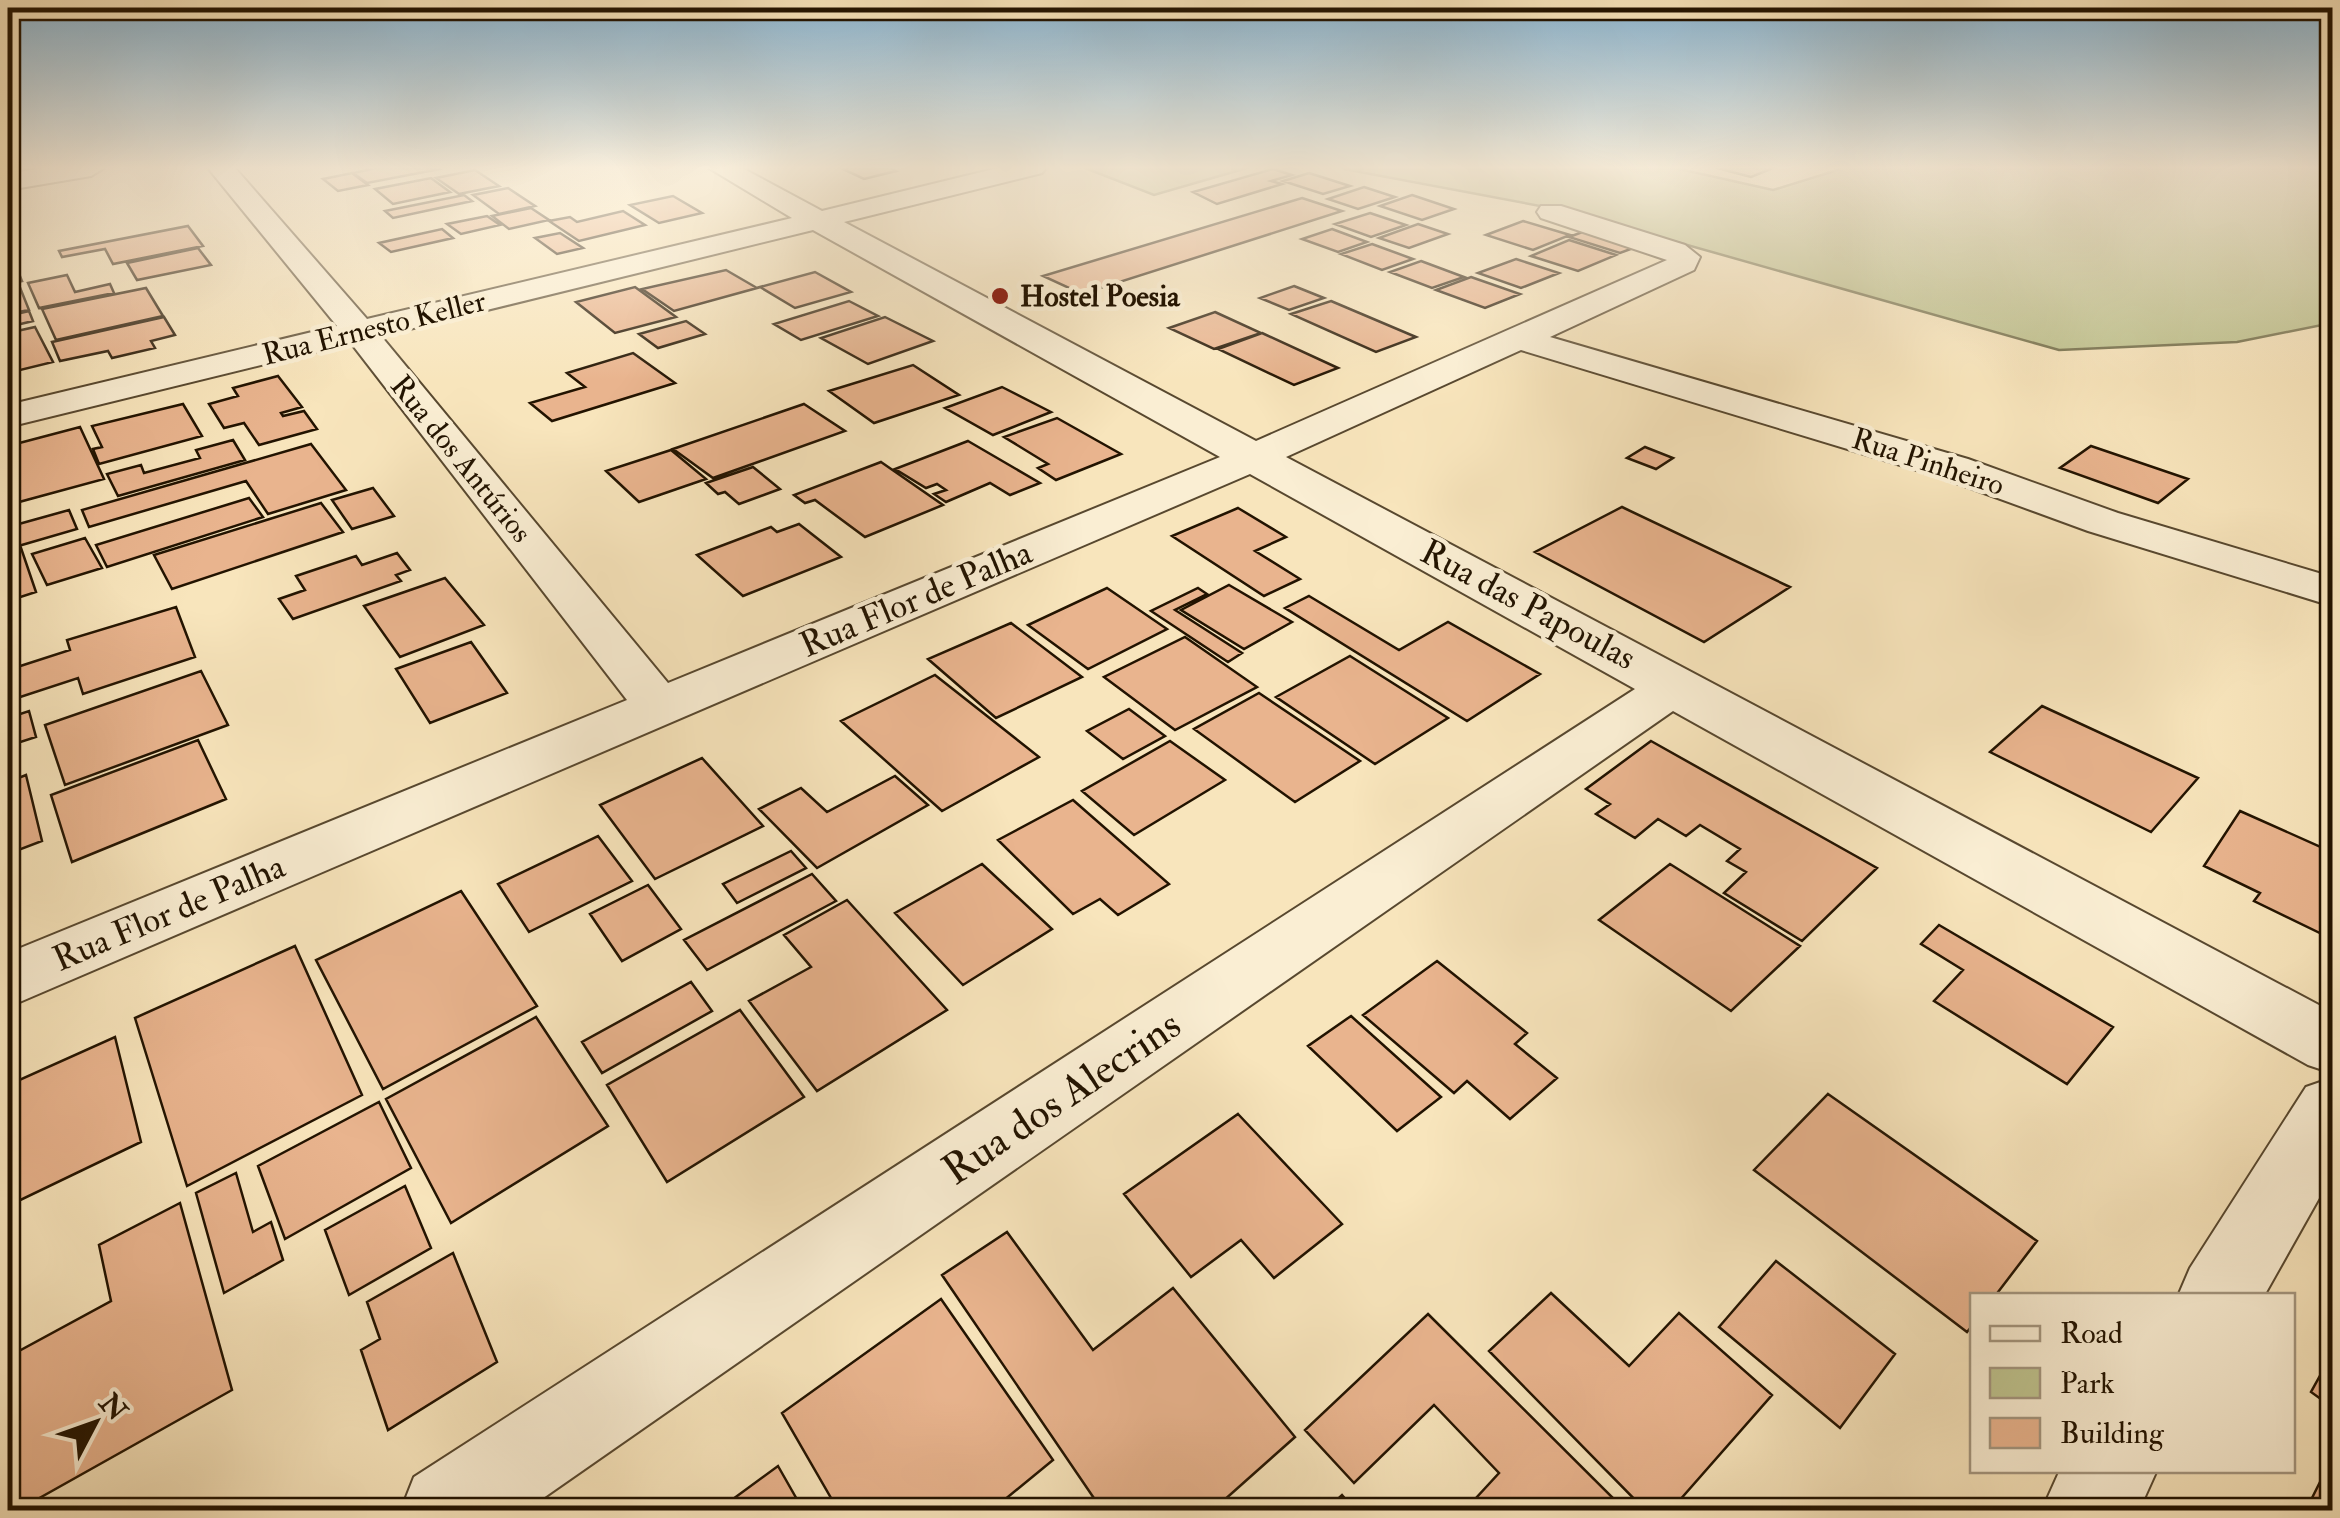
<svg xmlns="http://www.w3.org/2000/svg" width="2340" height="1518" font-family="'IM FELL Double Pica',serif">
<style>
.green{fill:#bfc48f;stroke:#706c48;stroke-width:2.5}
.building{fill:#e9b48e;stroke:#221300;stroke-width:2.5}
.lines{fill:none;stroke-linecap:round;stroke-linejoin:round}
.minor-casing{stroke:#58482f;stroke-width:4}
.minor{fill:#faeed3;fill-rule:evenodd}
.poi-dot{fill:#8f2418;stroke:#faeed3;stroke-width:4}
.labels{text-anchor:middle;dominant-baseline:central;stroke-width:9;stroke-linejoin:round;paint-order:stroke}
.far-poi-label{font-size:30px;font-weight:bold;fill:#221300;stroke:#faeed3;text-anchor:start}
.far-street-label{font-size:30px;fill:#221300;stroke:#faeed3}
.street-label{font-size:35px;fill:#221300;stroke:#faeed3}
.near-street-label{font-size:42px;fill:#221300;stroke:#faeed3}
</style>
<rect width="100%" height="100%" fill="#f8e5bc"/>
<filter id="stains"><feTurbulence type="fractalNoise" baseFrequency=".002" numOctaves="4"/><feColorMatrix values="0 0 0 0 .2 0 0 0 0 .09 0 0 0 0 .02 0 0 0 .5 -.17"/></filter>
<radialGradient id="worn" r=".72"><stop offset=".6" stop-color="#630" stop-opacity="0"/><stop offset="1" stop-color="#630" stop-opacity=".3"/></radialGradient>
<path class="green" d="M1085 168H1247L1154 195Z
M1675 168 1773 190 1844 168H2332V323L2237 342 2059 350 1567 211 1344 169Z"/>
<path class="building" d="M376 168H439L440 169 367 183 353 173Z
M841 168H890L896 171 864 179Z
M1717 168H1773L1751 177Z
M1273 169 1292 175 1271 181 1282 184 1217 204 1193 192Z
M475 170 499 186 459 194 436 178Z
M352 173 368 185 338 191 323 179Z
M1309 173 1350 186 1323 194 1283 181Z
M431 178 450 192 393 204 375 189Z
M1364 187 1395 197 1358 209 1328 199Z
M508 188 535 206 499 214 473 195Z
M464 195 472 201 393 218 385 211Z
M1412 195 1454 209 1422 220 1380 206Z
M673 196 702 213 659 223 630 205Z
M1302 198 1342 211 1082 294 1043 276Z
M531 208 549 220 509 229 492 216Z
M623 211 645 225 579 241 549 221 570 217 577 222Z
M1370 213 1406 225 1371 237 1335 224Z
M487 216 500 225 461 234 447 224Z
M1523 221 1570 235 1533 250 1486 235Z
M1418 224 1448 234 1409 248 1379 238Z
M188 226 203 246 113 264 105 249 62 257 59 251Z
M442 229 453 238 391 252 379 243Z
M1332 229 1367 242 1338 252 1302 239Z
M1585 231 1636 247 1620 253 1569 237Z
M560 233 583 248 557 254 535 238Z
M1569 240 1616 255 1578 271 1531 256Z
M1372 244 1413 259 1382 270 1341 254Z
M198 248 211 265 137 280 127 263Z
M13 259 22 281 8 284V260Z
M1516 259 1559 273 1521 288 1478 273Z
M1421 261 1464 277 1432 288 1390 272Z
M726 270 757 288 674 311 642 289Z
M815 272 851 292 795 308 760 287Z
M67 275 75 292 110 284 114 293 39 308 28 283Z
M1471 277 1520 294 1485 308 1436 290Z
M19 285 29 310 8 314V287Z
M1294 286 1324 298 1289 310 1260 298Z
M635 287 676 317 615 333 576 302Z
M146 288 163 316 56 340 42 309Z
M849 301 878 316 801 340 774 324Z
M1331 301 1416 337 1376 352 1291 314Z
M29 311 33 321 8 327V316Z
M1215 312 1261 333 1214 349 1169 328Z
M164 317 175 335 151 341 155 348 112 358 108 351 60 361 52 342Z
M885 317 933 341 868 364 821 338Z
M686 321 705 334 658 348 639 334Z
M35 327 53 362 8 373V333Z
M1262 333 1338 368 1294 385 1218 349Z
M633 353 675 383 552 421 530 403 585 387 567 373Z
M913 365 959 395 874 423 829 391Z
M278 376 302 407 281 413 283 416 304 411 317 429 259 445 244 423 224 428 209 404 238 396 233 388Z
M1002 387 1051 412 993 435 945 408Z
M183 404 202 436 99 464 93 449 102 447 92 426Z
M804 404 845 431 713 478 673 449Z
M1057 418 1121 454 1056 480 1038 468 1048 464 1004 437Z
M80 427 104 479 8 505V446Z
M233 440 245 460 118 496 107 474 141 465 144 473 200 458 196 450Z
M968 441 1040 483 1010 495 990 483 946 502 934 494 946 490 937 484 926 488 895 469Z
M311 444 346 490 268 514 246 481 89 527 82 510Z
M2091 446 2188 479 2158 503 2060 468Z
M1645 447 1673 458 1656 469 1627 458Z
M671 450 706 479 639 502 606 471Z
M881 462 943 505 865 537 815 500 805 503 794 495Z
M753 467 780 489 739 504 725 492 718 494 706 483Z
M373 488 394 516 352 529 332 500Z
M249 498 263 517 107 567 96 545Z
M321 503 343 532 172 589 154 555Z
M1622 507 1790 587 1704 642 1535 552Z
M1238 508 1286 537 1255 551 1300 579 1264 596 1172 536Z
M69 510 77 529 8 549V527Z
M799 524 841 557 743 596 697 555 771 527 777 532Z
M85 538 102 568 47 585 32 554Z
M21 548 36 592 8 601V551Z
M397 553 410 570 396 575 401 581 293 619 279 599 305 590 296 576 356 556 362 565Z
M445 578 484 625 400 657 364 606Z
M1229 585 1292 622 1244 649 1181 610Z
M1107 588 1167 629 1088 669 1028 625Z
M1198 588 1207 594 1175 610 1242 653 1228 662 1151 611Z
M1309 596 1399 650 1448 622 1540 674 1467 721 1285 608Z
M176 607 195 657 83 694 78 678 8 701V670L70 650 67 640Z
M1011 623 1082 677 996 718 928 659Z
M1185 637 1257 687 1175 730 1104 677Z
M471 642 507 693 430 723 396 669Z
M1350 656 1448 718 1375 764 1276 697Z
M201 671 228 725 65 785 45 725Z
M935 675 1039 757 942 811 841 721Z
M1259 693 1360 761 1295 802 1194 729Z
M2042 706 2198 778 2151 832 1990 752Z
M1129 709 1165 736 1123 759 1087 731Z
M29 711 36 737 8 746V718Z
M198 740 226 799 72 862 51 795Z
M1170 741 1225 780 1134 835 1082 791Z
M1651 741 1877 868 1802 941 1724 893 1746 872 1727 861 1740 849 1700 825 1686 836 1658 819 1635 838 1596 814 1610 804 1586 789Z
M702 758 763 826 655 879 600 805Z
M26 775 42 841 8 854V782Z
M895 776 928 805 817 868 759 809 801 788 827 812Z
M1073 800 1169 884 1118 915 1100 899 1073 914 998 840Z
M2240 811 2332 852V959L2321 954 2330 938 2254 901 2260 893 2204 866Z
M598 836 632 881 529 932 498 884Z
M791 851 806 868 737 903 723 884Z
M982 864 1052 929 963 985 895 913Z
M1670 864 1800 946 1731 1011 1599 920Z
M812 874 836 901 707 970 684 940Z
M648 885 681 929 622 961 590 914Z
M461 891 537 1006 383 1089 316 960Z
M847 900 947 1010 817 1091 749 1001 811 967 784 935Z
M1939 925 2113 1027 2067 1084 1934 1001 1963 970 1921 944Z
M295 946 362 1095 187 1186 135 1018Z
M1437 961 1527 1033 1515 1044 1557 1078 1510 1119 1467 1081 1454 1093 1363 1015Z
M691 982 712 1011 602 1073 582 1042Z
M740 1010 804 1097 667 1182 607 1085Z
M1351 1016 1441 1097 1397 1131 1308 1046Z
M536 1017 608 1126 451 1223 386 1099Z
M115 1037 141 1142 8 1206V1085Z
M1828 1094 2037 1241 1995 1296H1972V1326L1967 1332 1754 1170Z
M379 1102 411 1168 285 1239 258 1166Z
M1238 1114 1342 1224 1274 1278 1241 1240 1191 1277 1124 1194Z
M236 1173 253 1232 271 1222 283 1260 224 1293 196 1193Z
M405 1186 431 1248 349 1295 325 1230Z
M180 1203 232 1390 18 1510 8 1435V1357L111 1301 99 1245Z
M1007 1232 1093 1350 1173 1288 1295 1437 1213 1510H1102L942 1275Z
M453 1253 497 1362 388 1430 361 1350 380 1339 367 1302Z
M1776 1261 1895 1354 1840 1428 1719 1327Z
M1551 1293 1629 1366 1679 1313 1772 1395 1671 1510H1645L1489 1351Z
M941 1299 1053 1460 992 1510H838L782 1413Z
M1428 1314 1625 1510H1465L1499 1473 1434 1405 1354 1483 1305 1430Z
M2332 1354V1407L2311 1392Z
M2332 1458V1510H2306Z
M778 1466 803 1510H718Z
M1342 1495 1355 1510H1326Z"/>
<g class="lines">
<g class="minor-casing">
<path id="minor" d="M41 168H104L91 176 8 190V174Z
M208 168H235L367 319 792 218 709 168H742L822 211 998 168H1046L1042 173 844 222 1256 441 1667 260 1541 218 1537 212 1541 206H1561L1685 245 1700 257 1694 270 1550 337 1968 459 2118 513 2332 577V606L2088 531 1940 477 1521 350 1286 457 2332 1012V1073L2308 1065 1673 711 526 1510H401L414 1477 1635 689 1250 474 8 1007V953L627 700 351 343 8 427V405L337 326ZM813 230 1220 457 668 683 381 336Z
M2332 1078V1175L2264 1296H2178L2190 1268 2306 1087Z
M2060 1470H2157L2139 1510H2042Z"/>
</g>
<use href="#minor" class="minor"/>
</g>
<linearGradient id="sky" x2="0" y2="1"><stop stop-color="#8bb8d6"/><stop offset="0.44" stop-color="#fcf3e1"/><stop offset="1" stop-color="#fcf3e1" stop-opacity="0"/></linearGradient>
<rect width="2340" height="381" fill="url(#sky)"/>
<circle class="poi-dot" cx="1000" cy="296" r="10"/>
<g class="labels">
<g class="far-poi-label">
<text x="1020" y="296">Hostel Poesia</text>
</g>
<g class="far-street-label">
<text transform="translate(374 328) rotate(-14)">Rua Ernesto Keller</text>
<text transform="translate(461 459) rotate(51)">Rua dos Antúrios</text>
<text transform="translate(1928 462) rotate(18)">Rua Pinheiro</text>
</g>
<g class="street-label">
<text transform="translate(916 599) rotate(-23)">Rua Flor de Palha</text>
<text transform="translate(1528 605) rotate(28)">Rua das Papoulas</text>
<text transform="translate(169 913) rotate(-23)">Rua Flor de Palha</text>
</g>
<g class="near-street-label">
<text transform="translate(1062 1098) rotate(-34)">Rua dos Alecrins</text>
</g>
</g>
<rect width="2340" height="1518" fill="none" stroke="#f8e5bc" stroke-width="40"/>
<rect x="10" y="10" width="2320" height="1498" fill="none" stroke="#221300" stroke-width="5"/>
<rect x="20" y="20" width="2300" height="1478" fill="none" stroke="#221300" stroke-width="2.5"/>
<rect x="1970" y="1293" width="325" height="180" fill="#faeed3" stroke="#a4967f" stroke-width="2.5"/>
<rect x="1990" y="1326" width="50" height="15" fill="#faeed3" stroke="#a4967f" stroke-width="2.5"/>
<text x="2060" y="1343" font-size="30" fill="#221300">Road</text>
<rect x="1990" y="1368" width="50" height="30" fill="#bfc48f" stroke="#a4967f" stroke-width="2.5"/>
<text x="2060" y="1393" font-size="30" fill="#221300">Park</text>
<rect x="1990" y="1418" width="50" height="30" fill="#e9b48e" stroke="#a4967f" stroke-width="2.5"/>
<text x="2060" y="1443" font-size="30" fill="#221300">Building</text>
<g transform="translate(95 1423) rotate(49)" stroke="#faeed3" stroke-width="8" paint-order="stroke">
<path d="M0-8L18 38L0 25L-18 38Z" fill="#221300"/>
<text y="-15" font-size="28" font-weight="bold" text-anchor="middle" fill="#221300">N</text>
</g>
<rect width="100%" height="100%" filter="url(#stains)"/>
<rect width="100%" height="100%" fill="url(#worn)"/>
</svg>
